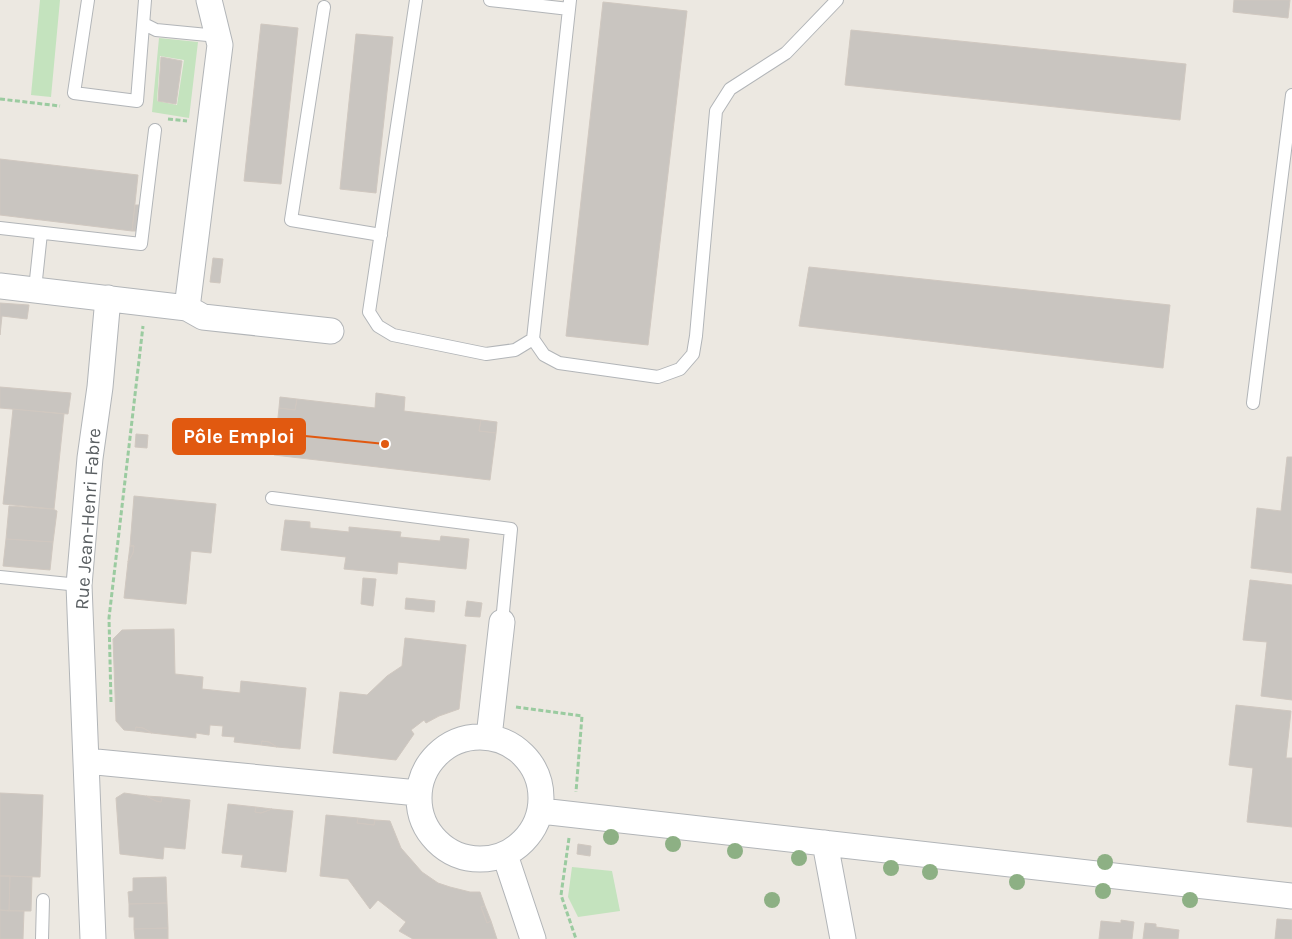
<svg xmlns="http://www.w3.org/2000/svg" width="1292" height="939" font-family="Karla,sans-serif">
<style>
.green{fill:#c4e3be;fill-rule:evenodd}
.building{fill:#c9c5c0;stroke:#d0c8c0}
.lines{fill:none;stroke-linecap:round;stroke-linejoin:round}
.service-casing{stroke:#b2b5b8;stroke-width:14}
.minor-casing{stroke:#b2b5b8;stroke-width:27}
.path{stroke:#9bcba0;stroke-width:3;stroke-dasharray:5 2.5;stroke-linecap:butt}
.service{stroke:#fff;stroke-width:12}
.minor{stroke:#fff;stroke-width:25}
.tree{fill:#8db084}
.labels{text-anchor:middle;dominant-baseline:central;stroke-width:4;stroke-linejoin:round;paint-order:stroke}
.street-label{font-size:19px;fill:#595e61;stroke:#fff}
.leader{fill:none;stroke:#e15910;stroke-width:2}
.callout-dot{fill:#e15910;stroke:#fff;stroke-width:2}
.callout{fill:#e15910;stroke:#e15910;stroke-width:2}
.callout-label{font-size:20px;text-anchor:middle;font-weight:bold;fill:#fff}
</style>
<rect width="100%" height="100%" fill="#ece8e1"/>
<path class="green" d="M40 0H60L51 97 31 95Z
M159 38 198 42 189 118 152 112ZM160 56 184 60 177 105 157 101Z
M572 867 612 871 620 911 578 917 568 897Z"/>
<path class="building" d="M1234 0H1290L1288 18 1233 12Z
M603 2 687 11 648 345 566 336Z
M261 24 298 28 281 184 244 181Z
M851 30 1186 64 1180 120 845 85Z
M356 34 393 37 376 193 340 189Z
M161 57 182 61 176 104 158 101Z
M0 159 138 175 132 231 0 215Z
M135 205H141L138 231H132Z
M213 258 223 259 220 283 210 282Z
M809 267 1170 305 1163 368 799 326Z
M0 303 29 305 27 319 2 316 0 335Z
M0 387 71 393 68 414 0 408Z
M376 393 405 397 404 411 481 420 479 431 496 433 490 480 274 455 279 408 295 410 297 399 375 408Z
M280 397 297 399 295 410 279 408Z
M13 409 64 414 54 509 3 504Z
M481 420 497 422 496 433 479 431Z
M136 434 148 435 147 448 135 447Z
M1287 457H1292V573L1251 568 1257 508 1281 511Z
M134 496 216 504 211 553 191 551 186 604 124 598 128 562 133 553 134 546H130Z
M9 506 53 509 57 511 53 542 6 539Z
M285 520 310 522V528L349 532V527L401 532 400 537 440 541 441 536 469 539 466 569 398 562 397 574 344 569 346 557 281 550Z
M6 539 53 542 50 570 3 566Z
M130 546H134L133 553 128 562Z
M363 578 376 579 373 606 361 604Z
M1250 580 1292 585V700L1261 696 1267 642 1243 640Z
M406 598 435 601 434 612 405 609Z
M467 601 482 603 480 617 465 616Z
M174 629 175 674 203 677 202 689 240 693 241 681 306 688 300 749 277 747 269 742 262 741 261 745 234 742 235 737 222 736 223 726 210 725 209 735 196 733V738L152 733 143 728 136 727 135 731 124 730 116 721 113 639 122 630Z
M405 638 466 645 459 709 439 716 426 723 424 720 411 730 414 734 396 760 333 753 340 692 367 695 387 676 402 666Z
M1236 705 1291 711 1286 758H1292V827L1247 822 1253 768 1229 765Z
M136 727 143 728 152 733 135 731Z
M262 741 269 742 277 747 261 745Z
M0 793 43 795 40 877 0 876Z
M124 793 146 796 156 801 161 802 162 797 190 800 185 849 164 847 163 859 120 854 116 798Z
M146 796 162 797 161 802 156 801Z
M228 804 256 807 255 812 261 813 272 809 293 811 286 872 241 867 243 855 222 853Z
M256 807 272 809 261 813 255 812Z
M326 815 358 818 357 823 374 825 375 820 390 821 401 848 422 872 438 883 450 887 470 892H480L485 906 481 907 487 923 491 921 497 939H413L399 931 406 922 378 900 370 909 348 879 320 876Z
M358 818 375 820 374 825 357 823Z
M578 844 591 846 590 856 577 854Z
M0 876H10L9 911 0 910Z
M10 876 32 877 31 911H9Z
M166 877 167 903 129 904 128 892 133 891V878Z
M167 903 168 928 134 929V917H129V904Z
M485 906 491 921 487 923 481 907Z
M0 910 24 911 23 939H0Z
M1277 919 1292 920V939H1275Z
M1121 920 1134 922 1132 939H1099L1101 921 1121 923Z
M1145 923 1156 924V927L1179 930 1178 939H1143Z
M168 928V939H135L134 929Z"/>
<g class="lines">
<g class="service-casing">
<path id="service" d="M88 0 74 93 137 101 145 0
M416 0 369 312 378 326 393 335 486 354 515 350 533 339
M490 0 569 9
M570 0 533 339 544 355 559 363 658 377 680 369 693 354 696 336 716 111 730 89 786 53 837 0
M324 7 291 220 381 235
M144 24 156 30 218 36
M0 228 141 244 155 130
M35 289 41 233
M1253 403 1292 95
M272 498 511 529 502 622
M0 577 79 585
M42 939 43 900"/>
</g>
<g class="minor-casing">
<path id="minor" d="M0 286 187 308 203 317 331 331
M187 308 220 45 209 0
M419 798a61 61 0 1 1 122 0a61 61 0 1 1-122 0Z
M489 737 502 622
M86 761 418 793
M541 811 1292 896
M825 843 843 939
M505 855 533 939
M93 939 79 585 90 458 100 387 108 298"/>
</g>
<path class="path" d="M0 99 60 106
M168 119 187 121
M111 702 109 618 143 326
M516 707 582 716 576 792
M569 838 561 895 576 939"/>
<use href="#service" class="service"/>
<use href="#minor" class="minor"/>
</g>
<g class="tree">
<circle cx="611" cy="837" r="8"/>
<circle cx="673" cy="844" r="8"/>
<circle cx="735" cy="851" r="8"/>
<circle cx="799" cy="858" r="8"/>
<circle cx="1105" cy="862" r="8"/>
<circle cx="891" cy="868" r="8"/>
<circle cx="930" cy="872" r="8"/>
<circle cx="1017" cy="882" r="8"/>
<circle cx="1103" cy="891" r="8"/>
<circle cx="772" cy="900" r="8"/>
<circle cx="1190" cy="900" r="8"/>
</g>
<g class="labels">
<g class="street-label">
<text transform="translate(88 519) rotate(-86)">Rue Jean-Henri Fabre</text>
</g>
</g>
<path class="leader" d="M385 444L305 436"/>
<circle class="callout-dot" cx="385" cy="444" r="5"/>
<rect class="callout" x="173" y="419" width="132" height="35" rx="5"/>
<g class="callout-label">
<text x="239" y="443">Pôle Emploi</text>
</g>
</svg>
